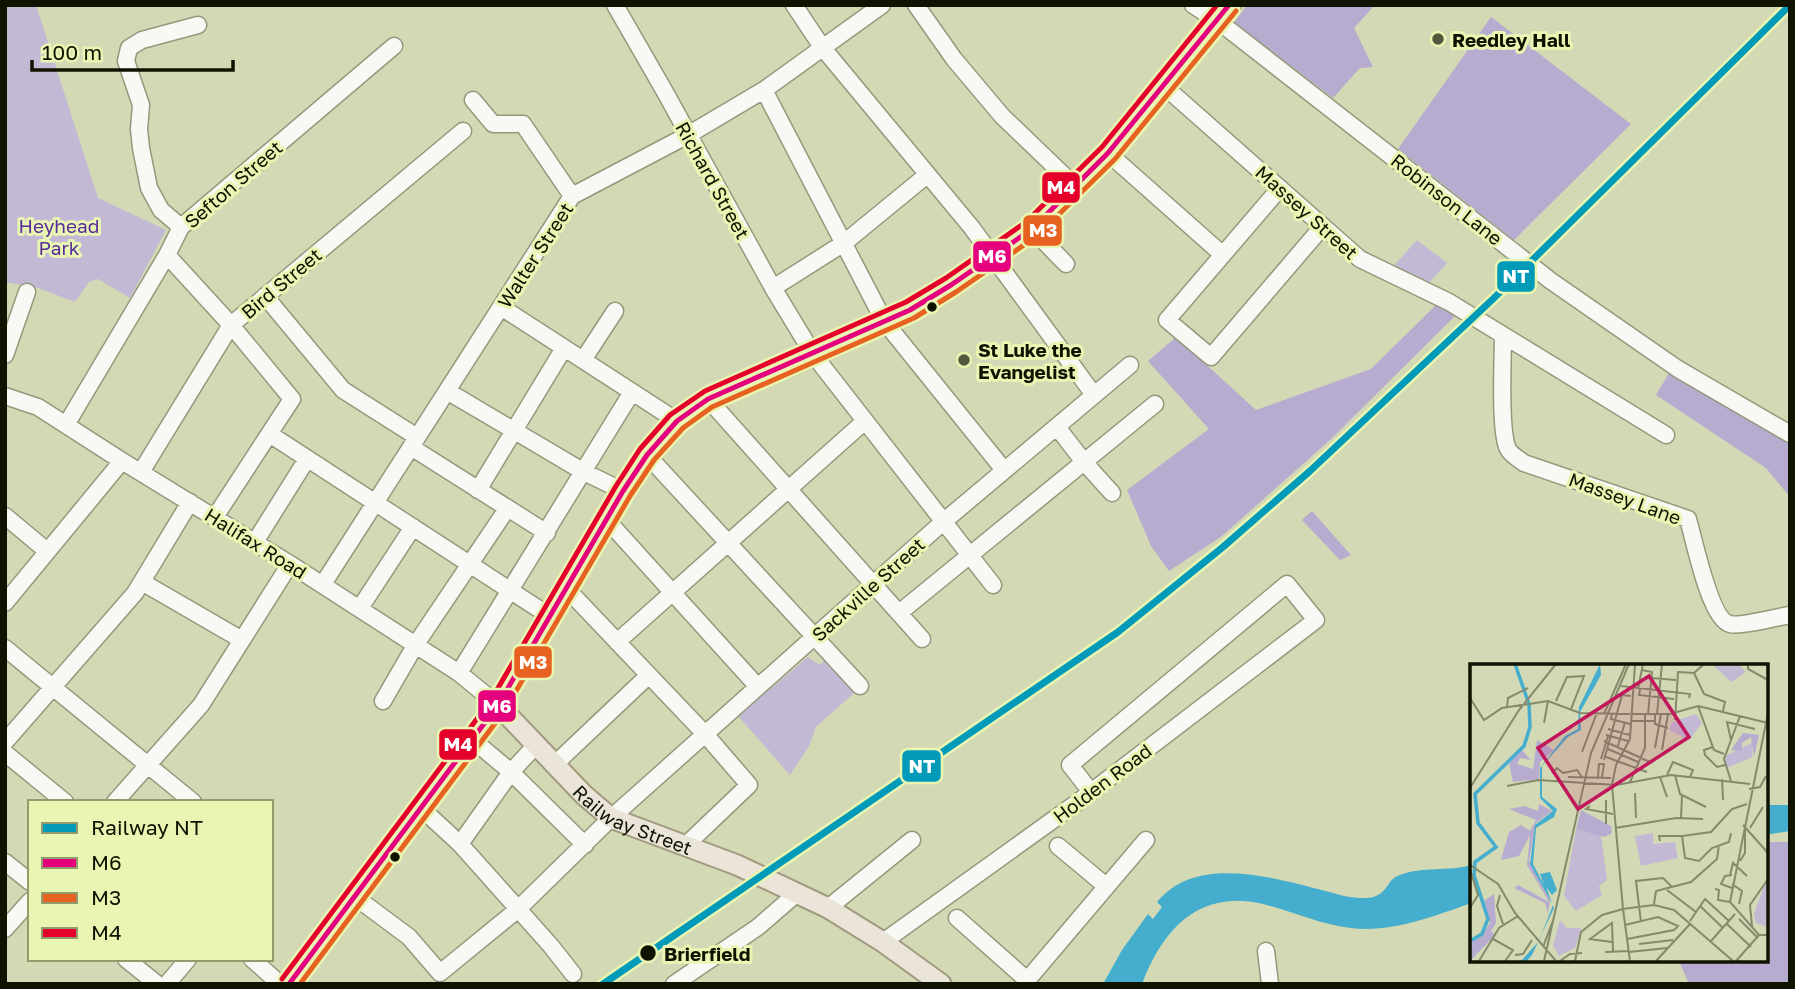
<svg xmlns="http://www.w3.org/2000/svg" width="1795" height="989" font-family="'Golos Text',sans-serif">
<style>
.green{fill:#c3b9d5}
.forest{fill:#b8abd0}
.water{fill:#45adcd}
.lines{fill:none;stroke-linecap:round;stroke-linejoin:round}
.minor-casing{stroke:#94997c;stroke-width:19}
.major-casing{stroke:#a29a7f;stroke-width:23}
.highway-casing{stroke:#a29a7f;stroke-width:26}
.minor{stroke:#f8f9f4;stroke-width:16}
.major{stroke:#eae4d9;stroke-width:19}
.highway{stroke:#e0d6c8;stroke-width:23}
.bus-1-casing{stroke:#e9f5b2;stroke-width:10}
.bus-2-casing{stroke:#e9f5b2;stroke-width:10}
.bus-3-casing{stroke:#e9f5b2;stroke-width:10}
.bus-1{stroke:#e5007d;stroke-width:5}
.bus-2{stroke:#e76120;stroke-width:5}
.bus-3{stroke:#e4002b;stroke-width:5}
.rail-1-casing{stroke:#e9f5b2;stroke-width:12}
.rail-1{stroke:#029ab9;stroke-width:7}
.poi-dot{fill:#54583f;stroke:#e9f5b2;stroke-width:2.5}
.bus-dot{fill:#101300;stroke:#e9f5b2;stroke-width:2.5}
.labels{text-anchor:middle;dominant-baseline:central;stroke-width:6;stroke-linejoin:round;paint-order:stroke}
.poi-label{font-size:19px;font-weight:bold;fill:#101300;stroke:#e9f5b2;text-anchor:start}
.street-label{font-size:19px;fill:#101300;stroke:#e9f5b2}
.park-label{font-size:19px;fill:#582c9b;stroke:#e9f5b2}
.stop-label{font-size:19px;font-weight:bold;fill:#101300;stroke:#e9f5b2;text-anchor:start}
.inset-river{fill:none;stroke:#45adcd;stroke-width:3.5}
.inset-road{fill:none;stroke:#848a6c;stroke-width:2}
.view{fill:#c2185b;fill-opacity:0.15;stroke:#c2185b;stroke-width:3.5}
.inset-edge{fill:none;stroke:#101300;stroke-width:3.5}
.line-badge{stroke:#e9f5b2;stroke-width:2.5}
.badge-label{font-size:19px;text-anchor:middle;font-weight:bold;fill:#fff}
</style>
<rect width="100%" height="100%" fill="#d2d9b4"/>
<path class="green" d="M5 5H36L98 198 166 230 130 298 98 279 89 282 75 302 38 288 5 282Z
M1417 240 1447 263 1428 284 1390 270Z
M808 657 820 665 825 660 854 693 816 727 809 746 790 775 738 716Z"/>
<path class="forest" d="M1247 5H1375L1354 28 1373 67 1360 68 1333 98 1234 22Z
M1491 17 1631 124 1514 240 1398 149Z
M1438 303 1456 315 1330 440 1222 536 1169 571 1151 546 1127 490 1209 429 1148 361 1176 337 1256 410 1371 369Z
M1672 368 1790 442V497L1766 468 1656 395Z
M1312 511 1351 555 1340 560 1302 520Z
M1765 842H1790V984H1689L1678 959H1765Z"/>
<path class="water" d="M1765 805H1790V831L1765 835Z
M1471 865V903C1435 916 1391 933 1351 928 1321 925 1292 911 1263 904 1199 889 1163 929 1142 984H1103L1122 950 1148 914 1153 919 1162 907 1157 902C1201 848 1292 884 1349 897 1362 898 1376 901 1385 889 1391 882 1391 878 1400 875 1423 866 1448 872 1471 865Z"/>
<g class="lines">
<g class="minor-casing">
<path id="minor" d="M615 5 665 92 773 288 813 354 993 585
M794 5 822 47 972 228 1094 395
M916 5 954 59 1002 116 1076 187
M1193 5 1218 21 1551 281 1678 369 1790 434
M1164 86 1360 259 1449 302 1666 435
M764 90 884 321 1004 470
M473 100 493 124H523L572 196
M1108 153 1223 255
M1280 188 1167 320 1211 357 1323 226
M181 227 161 210 149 188 141 148 139 129 141 105 126 61 129 48 142 40 198 25
M1032 229 1066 264
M167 255 231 325 292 399 215 517
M773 288 844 243 927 175
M265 296 343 390 417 437
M501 307 677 421
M1503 335C1503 359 1499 431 1508 449 1511 455 1519 459 1524 463L1688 519C1694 539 1710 620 1730 624 1740 627 1777 617 1790 615
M5 355 27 292
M583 360 615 311
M447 391 584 472 623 491
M5 396 38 407 122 461 290 564 459 673 498 705
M708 399 922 639
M66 425 167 255 181 227 394 46
M1057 427 1084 462 1112 493
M271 435 551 617
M411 447 547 533
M647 455 860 686
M141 472 231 325 463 131
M478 490 564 348
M5 516 47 551
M606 519 758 687
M255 542 307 459
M142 582 242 640
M323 584 572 196 688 135 764 90 882 5
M566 588 705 734 749 785 685 846
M5 603 122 461
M360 608 413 527
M899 613 1155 404
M617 642 865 421
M5 648 193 802
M459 673 632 392
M383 701 416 644 507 509
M473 740 511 772 585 845
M5 742 135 593 190 502
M5 753 65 802
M555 764 649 675
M115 802 201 705 290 564
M420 807 460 844 551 946 573 974
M460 844 511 772 536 745
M1058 846 1106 886
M5 862 30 882
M354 896 409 937 440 973 517 910 611 818 943 522 1130 365
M828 908 912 840
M957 918 1027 980
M5 929 30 901
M883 942 1078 802 1316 620 1287 584 1070 765 1091 792
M1266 951 1270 984
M126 959 157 984
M252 959 280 984
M167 984 188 959
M674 984 758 927 797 893
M1024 984 1146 840"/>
</g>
<g class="major-casing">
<g id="major">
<path id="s1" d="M498 705 584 795 611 818 737 865 828 908 883 942 941 984"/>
</g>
</g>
<g class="highway-casing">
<path id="highway" d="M289 984 498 705 623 491 647 455 677 421 708 399 813 354 910 310 951 285 1032 229 1108 153 1229 5"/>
</g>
<use href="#minor" class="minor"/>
<use href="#major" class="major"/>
<use href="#highway" class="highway"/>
<g class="bus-1-casing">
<path id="bus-1" d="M289 984 498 705 623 491 647 455 677 421 708 399 910 310 951 285 1032 229 1108 153 1229 5"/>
</g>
<g class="bus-2-casing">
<path id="bus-2" d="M300 984 505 710 630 496 654 460 683 428 712 407 914 318 956 292 1037 236 1115 159 1236 11"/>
</g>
<g class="bus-3-casing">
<path id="bus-3" d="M282 979 491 700 616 486 640 449 670 415 705 391 906 302 946 278 1026 222 1102 147 1217 5"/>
</g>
<use href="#bus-1" class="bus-1"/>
<use href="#bus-2" class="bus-2"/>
<use href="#bus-3" class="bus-3"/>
<g class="rail-1-casing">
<path id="rail-1" d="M603 984 1118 632 1223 547 1310 471 1494 298 1790 5"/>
</g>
<use href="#rail-1" class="rail-1"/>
</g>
<g class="poi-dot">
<circle cx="1438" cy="39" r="7"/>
<circle cx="964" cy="360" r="7"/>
</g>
<g class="bus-dot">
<circle cx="932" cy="307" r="6"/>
<circle cx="395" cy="857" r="6"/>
<circle cx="648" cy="953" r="9"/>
</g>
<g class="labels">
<g class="poi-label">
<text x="1452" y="39">Reedley Hall</text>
<text x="978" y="349">St Luke the<tspan x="978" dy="22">Evangelist</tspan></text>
</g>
<g class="street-label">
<text transform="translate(713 180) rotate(61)">Richard Street</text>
<text transform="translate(233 184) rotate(-41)">Sefton Street</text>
<text transform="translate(1447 199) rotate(38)">Robinson Lane</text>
<text transform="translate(1307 212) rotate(42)">Massey Street</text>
<text transform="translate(535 255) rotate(-57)">Walter Street</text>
<text transform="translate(281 283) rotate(-40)">Bird Street</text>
<text transform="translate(1625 498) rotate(20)">Massey Lane</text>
<text transform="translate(256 543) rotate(32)">Halifax Road</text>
<text transform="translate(868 589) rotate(-42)">Sackville Street</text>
<text transform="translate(1102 783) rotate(-37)">Holden Road</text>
<text stroke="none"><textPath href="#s1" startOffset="180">Railway Street</textPath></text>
</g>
<g class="park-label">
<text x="59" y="225">Heyhead<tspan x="59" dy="22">Park</tspan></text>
</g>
<g class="stop-label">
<text x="664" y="953">Brierfield</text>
</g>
</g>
<g transform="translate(1470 664)">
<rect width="298" height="298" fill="#d2d9b4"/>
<path d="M242 0H268L276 8 261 18ZM226 50 232 59 219 76 199 66 202 58ZM283 78 282 93 257 104 255 92ZM106 165 131 171 137 216 129 222 132 231 106 247 94 232ZM183 169V180L205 178 208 194 171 202 165 172ZM296 217 298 219 297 263 286 259 284 250ZM90 256 97 264H111L105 284 89 292 83 282Z" fill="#c3b9d5"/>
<path d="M273 69 289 71 284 93 281 73 272 79V87L261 86ZM67 76 84 86 70 98 69 115 43 118 39 99 52 86 61 96 50 94 47 100 63 105ZM69 140 82 147 66 159 59 197 80 236 78 250 75 239 44 224 48 221 79 238 57 201 60 171 49 192 31 196 39 168 51 161 60 167 66 156 39 145 55 142 68 147ZM111 146 141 162 142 169 135 173 106 165ZM24 230 26 259 21 267 25 271 0 297V279L11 273 20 259 14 237Z" fill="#b8abd0"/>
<path d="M130 0 131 11 110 48 111 66 98 73 72 102V133L87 145 84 153 66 164 63 200 74 221 70 210 80 208 87 226 82 231 76 223 84 244 62 291 57 297H51L69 277 83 241 60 200 65 161 83 147 70 134V104L95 72 108 65 109 43Z" fill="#45adcd"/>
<path class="inset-river" d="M0 277 12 270 18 255 4 211 5 198 26 183 8 159 5 130 54 82 60 63 59 40 45 0"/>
<path class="inset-road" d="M165 0 160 75 146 101 142 121 153 245 184 241 204 246 263 297M278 0V5L298 16M172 6 182 8 178 50M224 9 234 30 255 38 253 47M181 14 206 16M151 22 220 30 219 34M168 25 173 0M170 25 169 31 204 35M0 34 14 56 32 44 78 37 110 49 160 50M86 37 97 13 114 12 101 45M228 42 244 86 254 90M37 43 38 34 58 24M142 49 141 55 160 60M298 49 260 238 289 271H298M134 50 156 0M162 50H200L228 42 298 59M185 50V60L198 64M187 50 192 0M205 56 208 8 224 9 234 0M162 57H185M74 59 78 37M138 65 160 71M136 71 158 77M261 76 257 58 285 65M134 77 182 99M148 82 155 58M243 83 234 86 235 91 247 103 255 101M185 84 191 50M138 85 168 98M192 86 198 50M112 88 126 51M136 93 177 108M131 95 138 72M134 96 152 31 161 32M82 109 87 104 93 109 107 106 112 113M197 111 203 98 223 106 220 113M205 111 210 130 236 143M98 113 141 114M128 113 129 100H134L132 113M190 113 197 133M252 115 253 136M261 117 254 95 270 52M160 118 175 84V50M37 122 68 116 146 121 201 111 280 120M0 124 49 46 86 0M279 125 290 123 296 112M165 129 166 154M136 136V160M120 142 116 145 143 150M211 154 212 132M273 161 298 189M145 164 206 154 233 155M280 164 293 143M261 169 259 178 242 184 229 197 215 194 212 172 241 168 262 145 277 140M0 173V205L8 231 0 244M190 177 189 172H212M270 197 275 189V165M0 201 28 220 45 249 86 297M260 211 263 199 277 212M262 220 272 227 269 240M262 224 251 220 255 212 262 211M245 225 249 226 248 236 260 238M197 226 226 248M30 231 27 242 33 260M184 240 186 227 221 218 247 195 249 181M230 242 253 264M153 245 160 297M269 255 288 274M220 257 235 235 259 257M171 258 166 217 193 214 202 223M257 260 281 283M155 261 188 253 208 262 204 266 157 275M282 262 280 241 298 215M23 275 43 286 35 297M241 277 265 250M142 278 120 275 142 259 143 287M169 280 203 276M73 283 84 254M135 288 159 287M159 288 197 284M45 291 53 290 62 276M9 297 29 264 48 252M74 297 121 89 159 0M90 297 100 290 112 289M105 297 111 268 132 251 153 245M186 297 220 260M266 297 289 271"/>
<path class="view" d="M179 12 219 73 108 145 68 84Z"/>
<rect width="298" height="298" class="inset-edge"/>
</g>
<g class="line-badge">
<rect x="1041" y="171" width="40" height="33" rx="7" fill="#e4002b"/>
<rect x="1022" y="214" width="41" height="33" rx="7" fill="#e76120"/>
<rect x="972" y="240" width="40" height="33" rx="7" fill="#e5007d"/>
<rect x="1496" y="260" width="40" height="33" rx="7" fill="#029ab9"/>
<rect x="513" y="645" width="40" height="34" rx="7" fill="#e76120"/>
<rect x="477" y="689" width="40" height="34" rx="7" fill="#e5007d"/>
<rect x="438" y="728" width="40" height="33" rx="7" fill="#e4002b"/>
<rect x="901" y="749" width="41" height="34" rx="7" fill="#029ab9"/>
</g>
<g class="badge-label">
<text x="1061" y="194">M4</text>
<text x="1043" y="237">M3</text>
<text x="992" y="263">M6</text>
<text x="1516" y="283">NT</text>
<text x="533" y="669">M3</text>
<text x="497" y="713">M6</text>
<text x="458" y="751">M4</text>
<text x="922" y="773">NT</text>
</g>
<rect width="1795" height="989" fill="none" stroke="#101300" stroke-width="14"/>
<rect x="28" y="800" width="245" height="161" fill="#e9f5b2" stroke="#929b6b" stroke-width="2"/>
<rect x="42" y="823" width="35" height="10" fill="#029ab9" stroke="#929b6b" stroke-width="2"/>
<text x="91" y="835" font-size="21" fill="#101300">Railway NT</text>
<rect x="42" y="858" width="35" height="10" fill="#e5007d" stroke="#929b6b" stroke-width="2"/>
<text x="91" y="870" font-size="21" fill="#101300">M6</text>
<rect x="42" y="893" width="35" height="10" fill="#e76120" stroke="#929b6b" stroke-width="2"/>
<text x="91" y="905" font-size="21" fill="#101300">M3</text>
<rect x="42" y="928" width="35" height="10" fill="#e4002b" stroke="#929b6b" stroke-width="2"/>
<text x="91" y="940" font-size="21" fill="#101300">M4</text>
<path d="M32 60v10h201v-10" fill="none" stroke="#101300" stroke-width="3.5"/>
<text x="42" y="60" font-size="21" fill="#101300" stroke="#e9f5b2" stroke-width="5" paint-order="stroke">100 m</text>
</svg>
